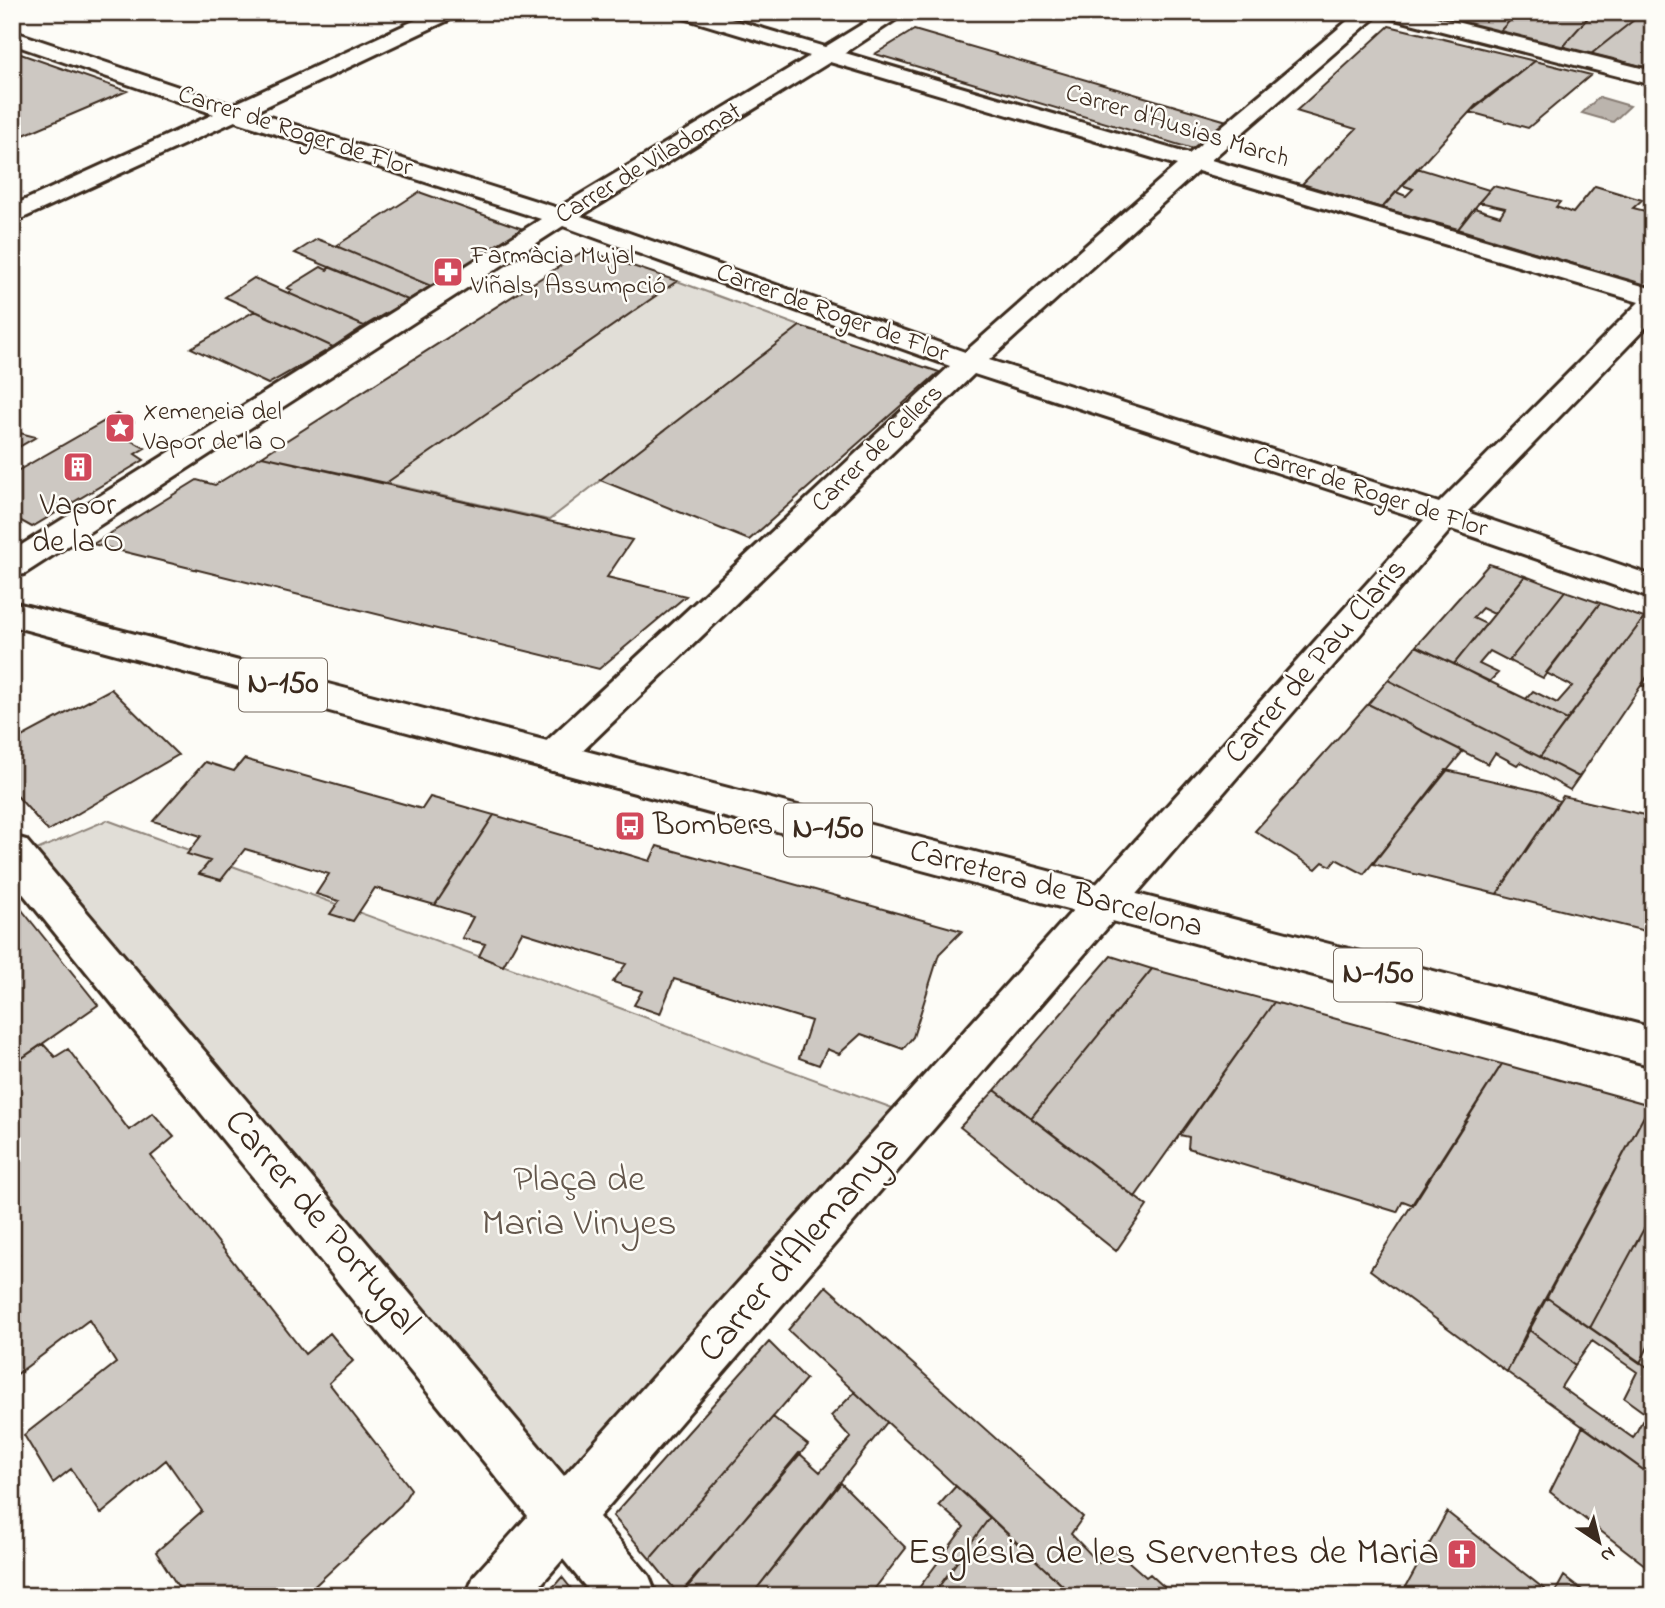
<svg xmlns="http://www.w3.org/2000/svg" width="1665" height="1608" font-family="'Indie Flower',sans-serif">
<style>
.green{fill:#e1ded7;stroke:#8e847a;stroke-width:2}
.water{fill:#bbb4ad;stroke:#887d74;stroke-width:2}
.building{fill:#cdc8c2;stroke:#3b2a1e;stroke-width:2}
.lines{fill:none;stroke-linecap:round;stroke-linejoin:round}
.street-casing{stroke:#3b2a1e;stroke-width:6}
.primary-casing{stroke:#3b2a1e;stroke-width:6}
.street{fill:#fdfcf7;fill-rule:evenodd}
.primary{fill:#fdfcf7;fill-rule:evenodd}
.labels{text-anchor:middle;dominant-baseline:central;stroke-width:5;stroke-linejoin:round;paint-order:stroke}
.far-street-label{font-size:26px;fill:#3b2a1e;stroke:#fdfcf7}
.far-poi-label{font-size:26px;fill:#3b2a1e;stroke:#fdfcf7;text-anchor:start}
.shield{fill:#fdfcf7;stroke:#75695f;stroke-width:2}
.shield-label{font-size:30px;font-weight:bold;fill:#3b2a1e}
.poi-label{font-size:32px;fill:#3b2a1e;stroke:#fdfcf7}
.street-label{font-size:32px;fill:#3b2a1e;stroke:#fdfcf7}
.near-park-label{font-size:38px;fill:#64574c;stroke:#fdfcf7}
.near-street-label{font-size:38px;fill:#3b2a1e;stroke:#fdfcf7}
.near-poi-label{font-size:38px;fill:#3b2a1e;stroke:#fdfcf7;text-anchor:end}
</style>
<rect width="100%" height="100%" fill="#fdfcf7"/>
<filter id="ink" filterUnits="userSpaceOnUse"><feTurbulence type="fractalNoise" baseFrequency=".0143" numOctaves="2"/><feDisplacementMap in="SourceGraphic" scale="14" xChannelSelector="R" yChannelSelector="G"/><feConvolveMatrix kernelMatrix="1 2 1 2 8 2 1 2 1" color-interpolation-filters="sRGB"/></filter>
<g filter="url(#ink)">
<path class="green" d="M677 281 800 326 549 520 386 483Z
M107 820 917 1117 577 1503 18 858Z"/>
<path class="water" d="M1599 97 1630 106 1613 122 1582 113Z"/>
<path class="building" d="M1434 12H1518L1499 32 1443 19Z
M1518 12H1593L1562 47 1499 32Z
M1593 12H1644L1591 54 1562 47Z
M1644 12H1653V69L1591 54Z
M1389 26 1535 61 1476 105 1382 208 1302 184 1356 129 1296 111Z
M914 30 1227 121 1193 149 875 54Z
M12 51 127 91 12 140Z
M1535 61 1591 75 1528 128 1470 112Z
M1417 168 1489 190 1458 229 1382 208 1396 192 1406 196 1413 189 1402 185Z
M1493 186 1560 202 1556 207 1573 213 1595 186 1642 200 1633 208 1649 212 1653 208V280L1647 286 1458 229 1474 208 1500 216 1505 208 1479 202Z
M419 192 526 230 431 286 336 246Z
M317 239 336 246 431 286 408 300 295 253Z
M585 250 677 281 386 483 262 456Z
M321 267 327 270 330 267 408 300 364 326 288 293 292 290 287 288Z
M254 278 288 293 364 326 333 347 225 297Z
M255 311 333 347 268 384 191 348Z
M800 326 939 372 749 540 600 480Z
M117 414 133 422 115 432 145 448 135 454 144 460 32 527 12 516V474Z
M12 431 36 437 12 451Z
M262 456 632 540 607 577 686 596 599 669 93 544 197 480 215 485Z
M1489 564 1525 576 1494 614 1482 608 1473 618 1486 624 1454 664 1416 646Z
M1525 576 1565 591 1509 661 1490 651 1479 664 1498 673 1489 682 1454 664Z
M1565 591 1600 603 1543 678 1509 661Z
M1600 603 1644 618 1567 720 1526 699 1533 691 1557 703 1572 686 1546 673Z
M1644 618 1653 621V668L1579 777 1540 757Z
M1416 646 1526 699 1567 720 1540 757 1388 680Z
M1653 668V689L1642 685Z
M1388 680 1540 757 1579 777 1570 790 1520 762 1517 765 1495 753 1488 764 1368 704Z
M111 689 178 755 48 831 12 790V742Z
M1368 704 1463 751 1364 874 1336 859 1331 866 1323 862 1316 869 1255 831Z
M244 759 422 809 430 797 494 815 435 905 375 888 353 921 330 914 339 901 316 894 329 874 245 849 221 880 199 874 210 861 187 854 201 836 153 821 205 762 234 771Z
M1446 770 1542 792 1559 801 1497 894 1373 864Z
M1563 796 1653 817V933L1497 894Z
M494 815 650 861 657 846 962 931 939 954 913 1037 903 1049 861 1034 839 1054 827 1049 819 1065 799 1058 811 1021 674 979 660 1014 634 1005 642 991 613 982 626 964 522 932 503 966 479 956 485 944 462 938 473 917 435 905Z
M18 905 98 1005 12 1065V909Z
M1111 956 1152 969 1031 1118 995 1090Z
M1152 969 1274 1002 1135 1197 1031 1118Z
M1274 1002 1502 1064 1413 1205 1403 1201 1397 1212 1188 1148 1189 1137 1180 1135Z
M43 1044 55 1057 68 1049 129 1130 153 1113 174 1137 151 1156 305 1354 330 1333 353 1361 329 1383 411 1489 401 1505 304 1596H184L156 1552 202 1511 166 1460 101 1514 71 1469 53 1483 24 1435 116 1363 89 1320 12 1378V1259L19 1254 12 1243V1065Z
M1502 1064 1650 1105 1507 1372 1370 1270Z
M995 1090 1147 1206 1116 1251 960 1127Z
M1650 1105 1653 1106V1212L1590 1328 1546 1297Z
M1653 1212V1337L1640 1363 1590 1328Z
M826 1286 1083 1517 1071 1534 1099 1563 1111 1546 1146 1577 1150 1574 1174 1596H1074L788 1330Z
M1546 1297 1653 1371V1419L1624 1398 1637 1372 1592 1341 1575 1365 1528 1329Z
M1528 1329 1575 1365 1561 1387 1633 1438 1646 1414 1653 1419V1477L1507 1372Z
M769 1342 806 1379 650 1559 613 1516Z
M855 1392 887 1422 751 1596H680L799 1453 820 1472 851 1438 831 1416Z
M773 1417 808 1445 679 1595 650 1559Z
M1583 1426 1653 1477V1563L1650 1569 1550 1492Z
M841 1483 906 1548 869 1596H751Z
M956 1486 990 1517 932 1596H913L964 1527 939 1505Z
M1447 1512 1553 1596H1401Z
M990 1517 1065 1588 1059 1596H932Z
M1564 1576 1590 1596H1553Z
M562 1577 577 1596H545Z"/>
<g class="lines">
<g class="street-casing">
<path id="street" d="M433 12H460L457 16 254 112 558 208 810 56 677 16 674 12H707L825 47 882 12H907L845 53 1189 154 1358 12H1416L1653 71V85L1383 16 1380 13 1211 160 1653 289V320L1467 512 1653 576V599L1451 529 599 1517 649 1576 657 1596H593L563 1559 531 1596H466L474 1576 528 1516 12 880V836L26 840 564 1476 1424 520 974 374 566 767 553 771 540 767 534 757 540 747 950 366 563 226 24 574 12 577V551L541 219 235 121 12 223V206L214 114 12 44V31L232 105ZM830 62 1177 165 965 352 581 216ZM1198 171 1639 302 1439 503 989 360Z"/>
</g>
<g class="primary-casing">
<path id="primary" d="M12 602 1653 1028V1066L12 626Z"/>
</g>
<use href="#street" class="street"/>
<use href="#primary" class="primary"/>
</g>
</g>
<defs>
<g id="pharmacy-square" transform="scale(1.575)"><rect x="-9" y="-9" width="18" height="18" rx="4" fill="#d1495b" stroke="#fdfcf7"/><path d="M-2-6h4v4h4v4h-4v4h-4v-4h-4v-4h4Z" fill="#fff"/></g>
<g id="sight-square" transform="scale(1.575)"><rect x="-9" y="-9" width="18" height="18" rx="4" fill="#d1495b" stroke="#fdfcf7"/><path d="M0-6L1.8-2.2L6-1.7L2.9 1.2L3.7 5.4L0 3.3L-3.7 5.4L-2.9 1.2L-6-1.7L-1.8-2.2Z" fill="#fff"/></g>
<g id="building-square" transform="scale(1.575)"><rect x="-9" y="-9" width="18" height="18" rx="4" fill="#d1495b" stroke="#fdfcf7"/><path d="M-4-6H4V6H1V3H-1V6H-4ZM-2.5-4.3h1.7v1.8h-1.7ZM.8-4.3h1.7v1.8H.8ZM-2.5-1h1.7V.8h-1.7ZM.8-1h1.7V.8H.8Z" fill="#fff"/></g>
<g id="bus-square" transform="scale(1.575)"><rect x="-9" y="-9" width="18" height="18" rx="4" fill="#d1495b" stroke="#fdfcf7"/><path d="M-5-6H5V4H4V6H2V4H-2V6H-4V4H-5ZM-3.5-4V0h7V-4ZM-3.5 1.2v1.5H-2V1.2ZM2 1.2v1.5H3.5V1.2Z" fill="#fff"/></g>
<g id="church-square" transform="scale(1.575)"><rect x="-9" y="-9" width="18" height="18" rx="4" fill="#d1495b" stroke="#fdfcf7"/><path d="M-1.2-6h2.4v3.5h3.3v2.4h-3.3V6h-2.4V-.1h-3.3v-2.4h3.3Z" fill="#fff"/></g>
</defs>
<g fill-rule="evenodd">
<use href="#pharmacy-square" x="448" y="272"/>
<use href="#sight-square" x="120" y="428"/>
<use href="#building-square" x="78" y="467"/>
<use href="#bus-square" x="630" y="826"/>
<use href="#church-square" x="1462" y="1554"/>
</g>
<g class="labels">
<g class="far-street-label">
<text transform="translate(1177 127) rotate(17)">Carrer d'Ausias March</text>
<text transform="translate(295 132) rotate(18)">Carrer de Roger de Flor</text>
<text transform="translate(649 164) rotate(-31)">Carrer de Viladomat</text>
<text transform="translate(832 314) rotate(20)">Carrer de Roger de Flor</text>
<text transform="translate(878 449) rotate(-44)">Carrer de Cellers</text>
<text transform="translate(1370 493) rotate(18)">Carrer de Roger de Flor</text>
</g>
<g class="far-poi-label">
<text x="471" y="257">Farmàcia Mujal<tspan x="471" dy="30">Viñals, Assumpció</tspan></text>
<text x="143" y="413">Xemeneia del<tspan x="143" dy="30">Vapor de la O</tspan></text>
</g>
<g class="shield">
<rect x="239" y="658.5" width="88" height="53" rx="5"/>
<rect x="784" y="803.5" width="88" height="53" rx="5"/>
<rect x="1334" y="948.5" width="88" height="53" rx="5"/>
</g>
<g class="shield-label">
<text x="283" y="685">N-150</text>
<text x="828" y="830">N-150</text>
<text x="1378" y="975">N-150</text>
</g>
<g class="poi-label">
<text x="78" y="506">Vapor<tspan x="78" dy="37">de la O</tspan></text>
<text x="653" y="826" text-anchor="start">Bombers</text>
</g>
<g class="street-label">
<text transform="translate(1317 662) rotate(-49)">Carrer de Pau Claris</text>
<text transform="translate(1056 890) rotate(15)">Carretera de Barcelona</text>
</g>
<g class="near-park-label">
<text x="579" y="1181">Plaça de<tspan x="579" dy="44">Maria Vinyes</tspan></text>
</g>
<g class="near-street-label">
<text transform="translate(321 1223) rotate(50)">Carrer de Portugal</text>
<text transform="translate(800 1250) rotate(-49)">Carrer d'Alemanya</text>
</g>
<g class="near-poi-label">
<text x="1439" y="1554">Església de les Serventes de Maria</text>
</g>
</g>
<rect width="1665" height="1608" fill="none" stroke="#fdfcf7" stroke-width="42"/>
<rect x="21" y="21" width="1623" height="1566" fill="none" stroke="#3b2a1e" stroke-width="2.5" filter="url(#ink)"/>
<g transform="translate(1599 1542) rotate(145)" stroke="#fdfcf7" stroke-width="5" paint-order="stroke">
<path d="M0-5L12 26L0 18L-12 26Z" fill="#3b2a1e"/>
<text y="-10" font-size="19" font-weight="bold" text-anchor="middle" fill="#3b2a1e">N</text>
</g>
</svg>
